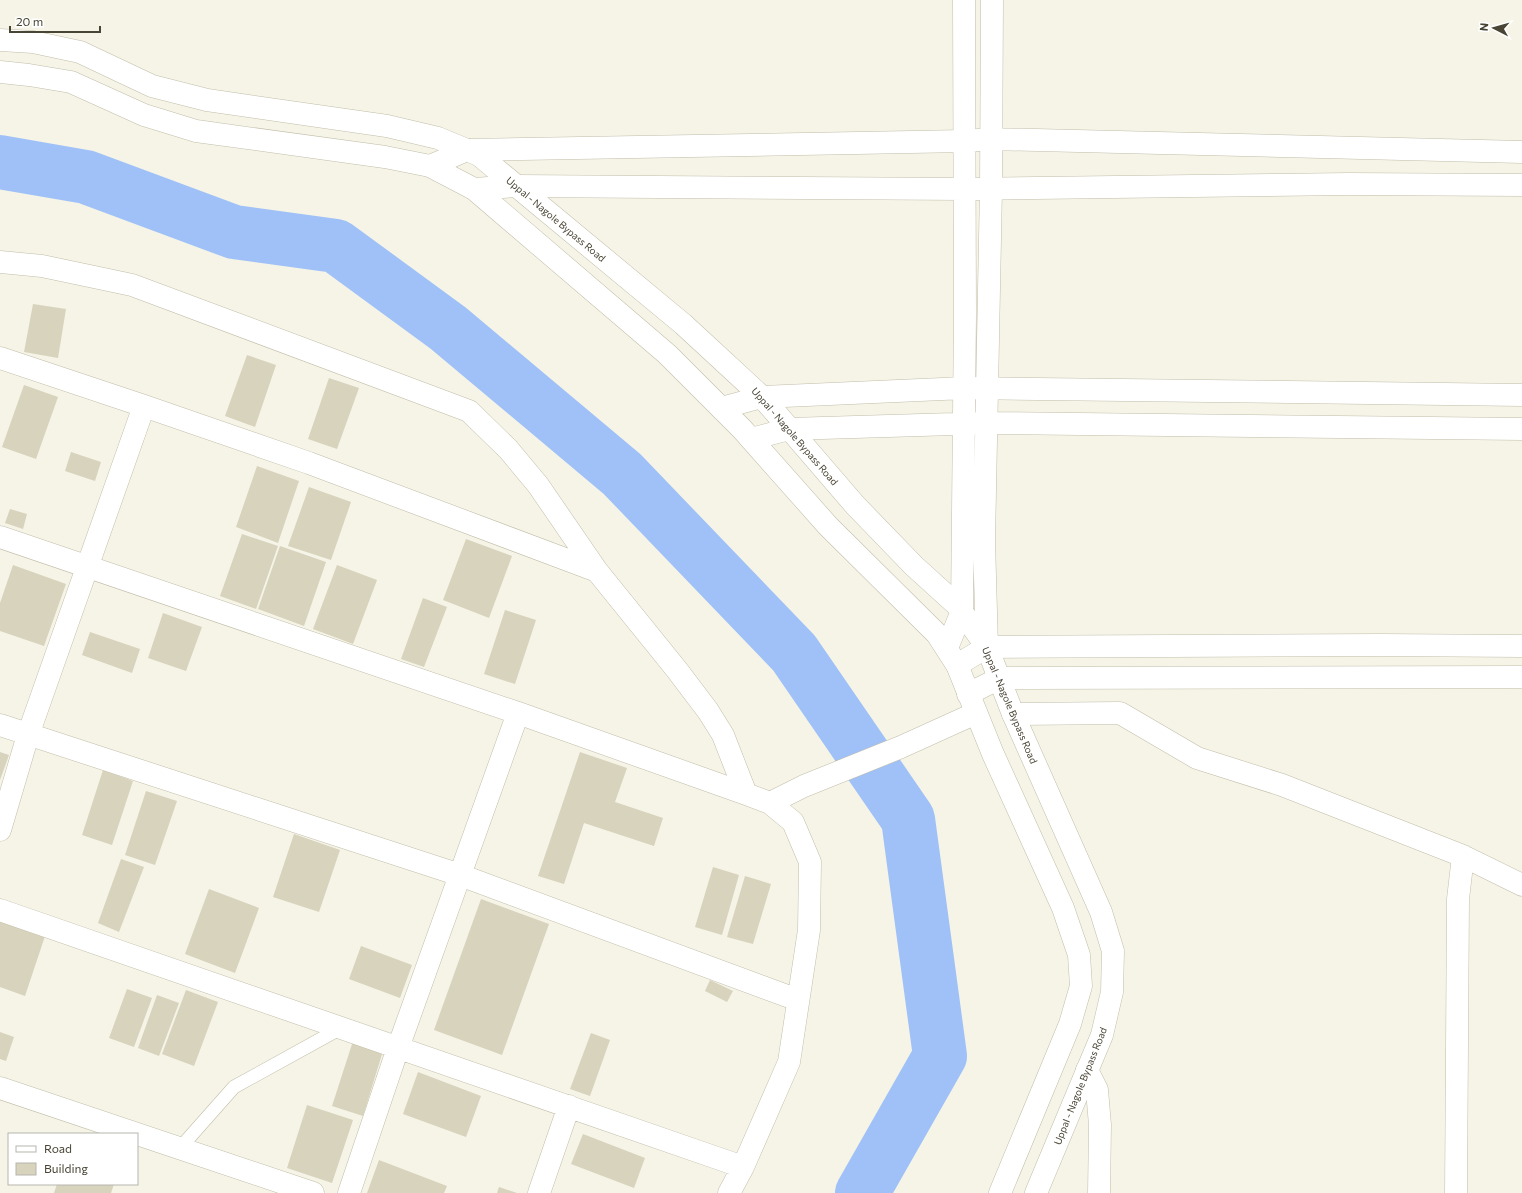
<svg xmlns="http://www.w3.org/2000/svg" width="1522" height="1193" font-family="Commissioner,sans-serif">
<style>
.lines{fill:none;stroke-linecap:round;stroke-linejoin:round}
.river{stroke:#9fc1f7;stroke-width:54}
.building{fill:#d8d3bc}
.service-casing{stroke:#c2bea9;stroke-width:14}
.minor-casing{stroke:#c2bea9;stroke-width:23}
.tertiary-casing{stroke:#c2bea9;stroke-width:23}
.service{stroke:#fff;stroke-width:13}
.minor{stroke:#fff;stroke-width:22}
.tertiary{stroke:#fff;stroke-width:22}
.labels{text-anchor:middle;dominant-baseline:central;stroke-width:3;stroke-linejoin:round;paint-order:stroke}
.street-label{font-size:10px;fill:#494535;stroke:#fff}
</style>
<rect width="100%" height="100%" fill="#f5f4e7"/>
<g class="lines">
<path class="river" d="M0 162 86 177 234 232 336 246 448 328 622 474 794 653 908 819 940 1056 862 1193"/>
</g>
<path class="building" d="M33 304 66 309 58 358 24 352Z
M247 355 276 365 255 427 225 416Z
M329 378 359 388 337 449 308 439Z
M24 385 58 397 36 459 2 447Z
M71 452 101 462 95 481 65 471Z
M257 466 299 481 278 543 236 527Z
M309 487 351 502 331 560 288 546Z
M10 509 27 514 23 529 5 523Z
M242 534 278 546 256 609 220 596Z
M466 539 512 556 489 618 443 600Z
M280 546 326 562 304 626 258 609Z
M13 565 66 584 44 646 0 631V603Z
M337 565 377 580 353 644 313 629Z
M423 598 447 607 424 667 401 659Z
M505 610 536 620 515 684 484 674Z
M163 613 202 627 186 671 148 658Z
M90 632 140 649 132 673 82 655Z
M0 752 9 755 0 780Z
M580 752 627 768 615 802 663 818 654 846 584 823 564 884 538 876Z
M103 770 133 781 112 845 82 835Z
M146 791 177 801 155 865 125 855Z
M294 834 340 850 319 912 273 897Z
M121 859 144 867 119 932 98 923Z
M713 867 739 875 722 935 695 927Z
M745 876 771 884 753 944 727 937Z
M209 889 259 908 235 973 185 954Z
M481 899 549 924 502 1055 434 1030Z
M0 918 46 933 25 996 0 987Z
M361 946 412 965 400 998 349 979Z
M710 980 733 991 727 1002 705 991Z
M127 989 152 998 134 1047 109 1038Z
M186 990 218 1002 194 1066 162 1054Z
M157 995 179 1003 159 1056 138 1048Z
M0 1032 14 1037 6 1061 0 1059Z
M591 1033 610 1040 590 1096 570 1089Z
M353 1041 383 1051 363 1116 332 1106Z
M418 1072 481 1096 466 1137 403 1114Z
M307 1105 353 1120 332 1183 287 1168Z
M583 1134 645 1158 634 1188 571 1164Z
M379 1160 447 1186 444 1193H367Z
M57 1184H114L111 1193H54Z
M499 1187 517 1193H497Z"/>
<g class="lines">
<g class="service-casing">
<path id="service" d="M180 1148 234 1087 341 1028"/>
</g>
<g class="minor-casing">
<path id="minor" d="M430 166 467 150 965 141 992 139 1522 152
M474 189 516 186 965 189 1349 184 1522 185
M0 262 42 266 132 285 469 411 508 449 538 485 597 571
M0 358 144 406 309 463 597 571 677 670 708 711 723 735 746 794
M721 408 762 397 965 388 1522 395
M751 439 789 429 987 423 1522 429
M0 537 518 713 746 794 770 803 793 822 810 862 809 930 789 1062 743 1167 729 1193
M987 647 984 541 991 188 992 0
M947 648 962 611 965 315 964 0
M957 665 987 647 1380 645 1522 646
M968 694 1000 678 1522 677
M1013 714 1120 713 1197 758 1282 785 1463 856 1522 885
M0 725 460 875 798 1000
M770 803 804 786 901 747 976 713
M0 830 28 735 144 406
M0 910 743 1167
M1087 1070 1097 1090 1100 1125 1099 1193
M0 1088 313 1193
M349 1193 398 1048 518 713
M539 1193 569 1106
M1456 1193 1458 899 1463 856"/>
</g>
<g class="tertiary-casing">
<path id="tertiary" d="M0 40 33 42 80 52 152 86 207 100 387 126 438 138 479 155 683 324 762 397 855 505 914 566 957 605 987 647 1013 714 1101 912 1113 951 1112 992 1102 1035 1036 1193
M0 72 29 75 71 82 144 115 196 131 385 157 430 166 474 189 667 354 742 429 828 526 937 634 957 665 993 754 1063 908 1079 955 1081 986 1070 1024 1000 1193"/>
</g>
<use href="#service" class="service"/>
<use href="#minor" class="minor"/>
<use href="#tertiary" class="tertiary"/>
</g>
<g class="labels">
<g class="street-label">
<text transform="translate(556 219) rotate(40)">Uppal - Nagole Bypass Road</text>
<text transform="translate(795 436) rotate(49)">Uppal - Nagole Bypass Road</text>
<text transform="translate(1010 705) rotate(67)">Uppal - Nagole Bypass Road</text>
<text transform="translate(1080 1086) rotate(-68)">Uppal - Nagole Bypass Road</text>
</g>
</g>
<rect x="8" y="1133" width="130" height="52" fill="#ffffff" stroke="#b6b5ae"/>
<rect x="16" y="1146" width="20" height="6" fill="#ffffff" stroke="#b6b5ae"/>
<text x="44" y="1153" font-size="12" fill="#494535">Road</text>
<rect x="16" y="1163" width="20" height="12" fill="#d8d3bc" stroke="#b6b5ae"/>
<text x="44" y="1173" font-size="12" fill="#494535">Building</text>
<g transform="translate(1494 28) rotate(276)" stroke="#ffffff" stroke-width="3" paint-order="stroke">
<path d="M0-3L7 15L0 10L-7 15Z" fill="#494535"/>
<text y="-6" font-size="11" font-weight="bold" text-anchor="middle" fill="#494535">N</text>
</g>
<path d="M10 26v6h90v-6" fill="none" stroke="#494535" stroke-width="2"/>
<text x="16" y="26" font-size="12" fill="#494535" stroke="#ffffff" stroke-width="3" paint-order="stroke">20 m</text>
</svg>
